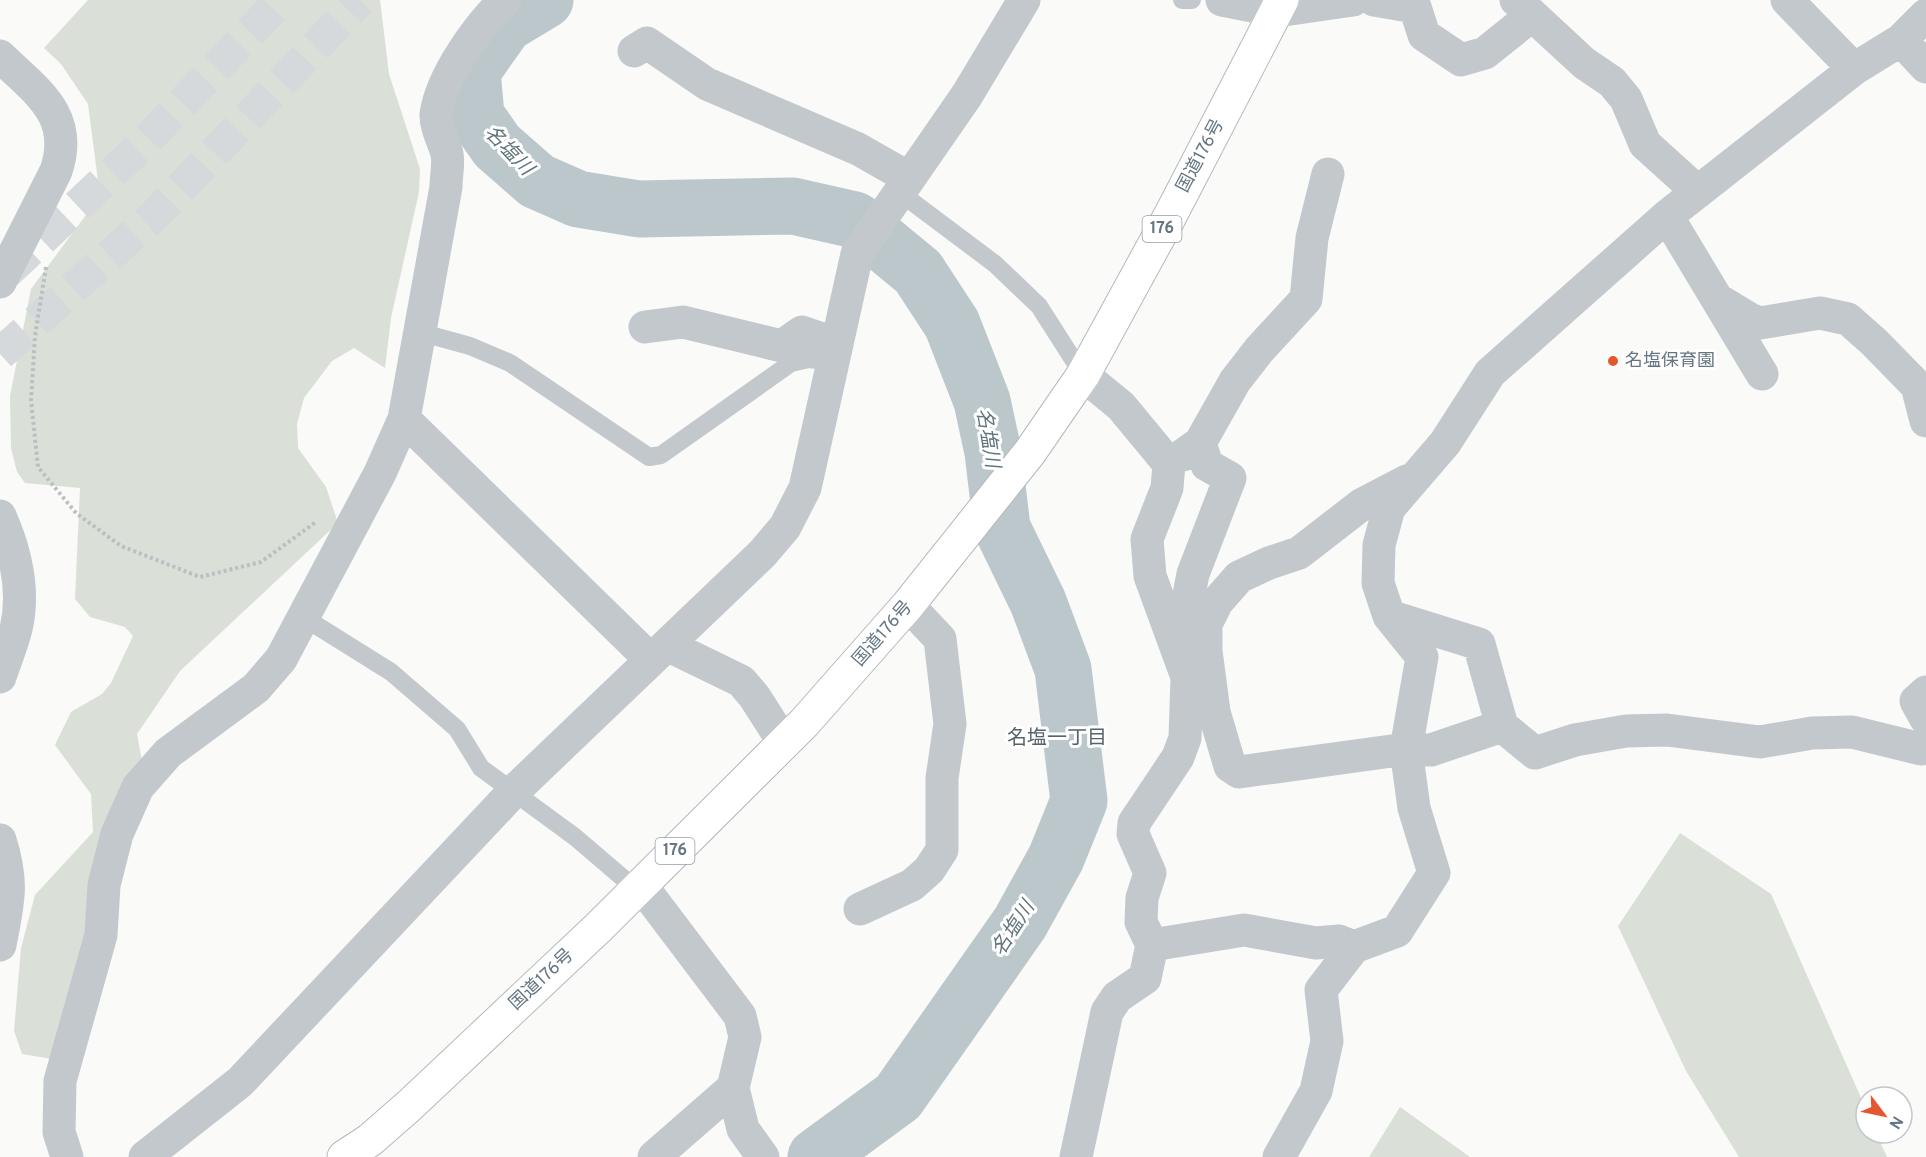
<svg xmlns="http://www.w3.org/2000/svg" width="1926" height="1157" font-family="Overpass,'Noto Sans JP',sans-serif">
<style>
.green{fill:#dadfd7}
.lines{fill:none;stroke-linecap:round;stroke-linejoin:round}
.river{stroke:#bbc7cb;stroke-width:57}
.highway-tunnel{stroke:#d5d9db;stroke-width:33;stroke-dasharray:33 16;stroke-linecap:butt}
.highway-casing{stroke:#b4b9bd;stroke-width:35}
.path{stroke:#bbbfc2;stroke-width:4;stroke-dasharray:3 3;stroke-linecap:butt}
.lane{stroke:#c3c8cc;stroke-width:18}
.street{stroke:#c3c8cc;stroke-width:33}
.highway{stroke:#fff;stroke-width:33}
.poi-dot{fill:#e4572e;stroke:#fff;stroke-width:2}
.labels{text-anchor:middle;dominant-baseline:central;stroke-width:6;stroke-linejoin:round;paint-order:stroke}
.shield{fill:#fff;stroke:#939fa8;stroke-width:1.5}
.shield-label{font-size:16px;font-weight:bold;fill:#657683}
.street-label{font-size:18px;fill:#657683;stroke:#fff}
.poi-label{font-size:18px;fill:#657683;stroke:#fff;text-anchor:start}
.water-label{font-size:20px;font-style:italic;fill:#60757c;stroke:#fff}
.neighbourhood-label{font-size:20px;fill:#57646e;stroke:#fff}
</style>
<rect width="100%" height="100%" fill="#fafaf8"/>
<path class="green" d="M88 0H380L389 74 420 169 419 192 391 318 385 368 354 348 332 361 304 398 297 424 298 448 326 487 338 523 180 671 137 734 148 794 103 852 58 1060 22 1054 14 1031 21 948 35 895 93 832 91 794 55 745 71 712 102 694 111 683 133 636 125 627 90 617 75 599 80 488 25 483 17 472 11 448 10 396 31 289 100 196 88 104 61 64 44 48Z
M1680 833 1771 894 1866 1109V1133H1876L1887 1157H1739L1686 1071 1618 926Z
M1400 1107 1470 1157H1369Z"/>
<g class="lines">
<path class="river" d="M545 0 505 24 472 71 476 116 497 146 537 181 578 199 639 209 793 206 855 220 918 272 952 324 982 401 993 452 1002 528 1038 602 1063 669 1079 801 1056 858 1020 923 898 1097 816 1157"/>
<path class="highway-tunnel" d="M6 273 142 145 281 0
M0 354 155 215 360 0"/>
<g class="highway-casing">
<path id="highway" d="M344 1157 370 1140 410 1105 598 928 804 723 908 605 1030 452 1083 375 1170 216 1282 0"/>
</g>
<path class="path" d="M46 267 35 336 31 400 38 467 76 513 121 546 200 577 261 562 316 522"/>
<path class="lane" d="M1182 0H1192
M899 192 995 264 1039 306 1083 375
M419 332 470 346 510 363 649 457 661 455 791 363 809 359 833 362
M303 617 391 672 457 729 481 768 575 837 637 890"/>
<path class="street" d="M1222 0 1277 11 1353 0
M1374 0 1415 7 1424 35 1461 60 1485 53 1531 16
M1516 0 1584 63 1612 82 1626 99 1645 144 1698 192
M1787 0 1854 69
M1901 40 1926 67
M634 51 647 43 707 84 858 149 909 178
M0 56C36 91 75 115 56 171L0 282
M1667 216 1762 374
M1717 299 1750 319 1760 323 1820 313 1848 319 1874 342 1917 386 1926 421
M645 327 683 322 782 346 802 332 837 344
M404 419 651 660
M1200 443 1207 465 1230 478 1193 574 1186 610 1206 651 1214 712 1230 766 1239 772 1406 749 1431 750 1502 726
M1183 455 1200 443 1235 381 1259 350 1306 299 1312 238 1328 174
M0 516C15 550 25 591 16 629 12 645 5 661 0 677
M1389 616 1479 644 1502 726 1535 753 1575 740 1626 731 1667 730 1760 742 1812 733 1852 732 1921 749 1926 748
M667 645 741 681 754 696 784 743
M1206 651V624L1217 602 1239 577 1269 563 1299 553 1361 505 1407 481
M1926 692 1916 701 1926 719
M0 840C14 884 8 902 0 945
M641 885 740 1016 745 1037 733 1088 654 1157
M860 909 912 885 929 870 942 850V778L950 724 940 639 908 605
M1152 945 1244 930 1316 943 1339 941 1354 947
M733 1088 743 1129 763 1157
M67 1157 59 1132 60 1081 101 935 104 885 117 834 138 787 168 753 256 688 281 659 380 473 404 419 446 187C446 176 449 164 447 154 444 142 435 126 436 114 442 75 478 26 505 0
M145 1157 240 1082 513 792 762 554 785 527 805 488 857 254 967 95 1024 0
M1076 1157 1107 1012 1117 997 1145 978 1152 945 1141 922 1142 898 1150 873 1133 834 1134 823 1178 757 1185 738 1187 677 1150 576 1147 539 1167 488 1169 464 1121 406 1083 375
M1279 1157 1316 1091 1327 1041 1321 990 1354 947 1397 931 1434 873 1414 808 1406 749 1422 657 1389 616 1378 583 1379 545 1389 508 1445 443 1490 373 1667 216 1854 69 1901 40 1926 15"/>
<use href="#highway" class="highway"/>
</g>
<circle class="poi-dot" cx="1613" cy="361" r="6"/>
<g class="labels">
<g class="shield">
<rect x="1142.5" y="216" width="39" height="26" rx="4.5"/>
<rect x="655.5" y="838" width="39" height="26" rx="4.5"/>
</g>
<g class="shield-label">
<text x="1162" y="229">176</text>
<text x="675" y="851">176</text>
</g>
<g class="street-label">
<text transform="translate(1201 156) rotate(-62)">国道176号</text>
<text transform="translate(883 634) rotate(-49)">国道176号</text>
<text transform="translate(542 980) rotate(-43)">国道176号</text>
</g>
<g class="poi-label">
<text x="1625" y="361">名塩保育園</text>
</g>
<g class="water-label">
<text transform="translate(508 151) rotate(46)">名塩川</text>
<text transform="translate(987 438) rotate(81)">名塩川</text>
<text transform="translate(1014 929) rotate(-57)">名塩川</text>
</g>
<g class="neighbourhood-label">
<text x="1057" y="739">名塩一丁目</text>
</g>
</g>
<g transform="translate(1884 1115) rotate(122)"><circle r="28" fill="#ffffff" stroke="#c1c8cd" stroke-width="1.5"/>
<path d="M0-4.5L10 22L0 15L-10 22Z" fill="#e4572e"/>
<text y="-9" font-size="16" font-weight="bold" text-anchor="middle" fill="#657683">N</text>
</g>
</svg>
